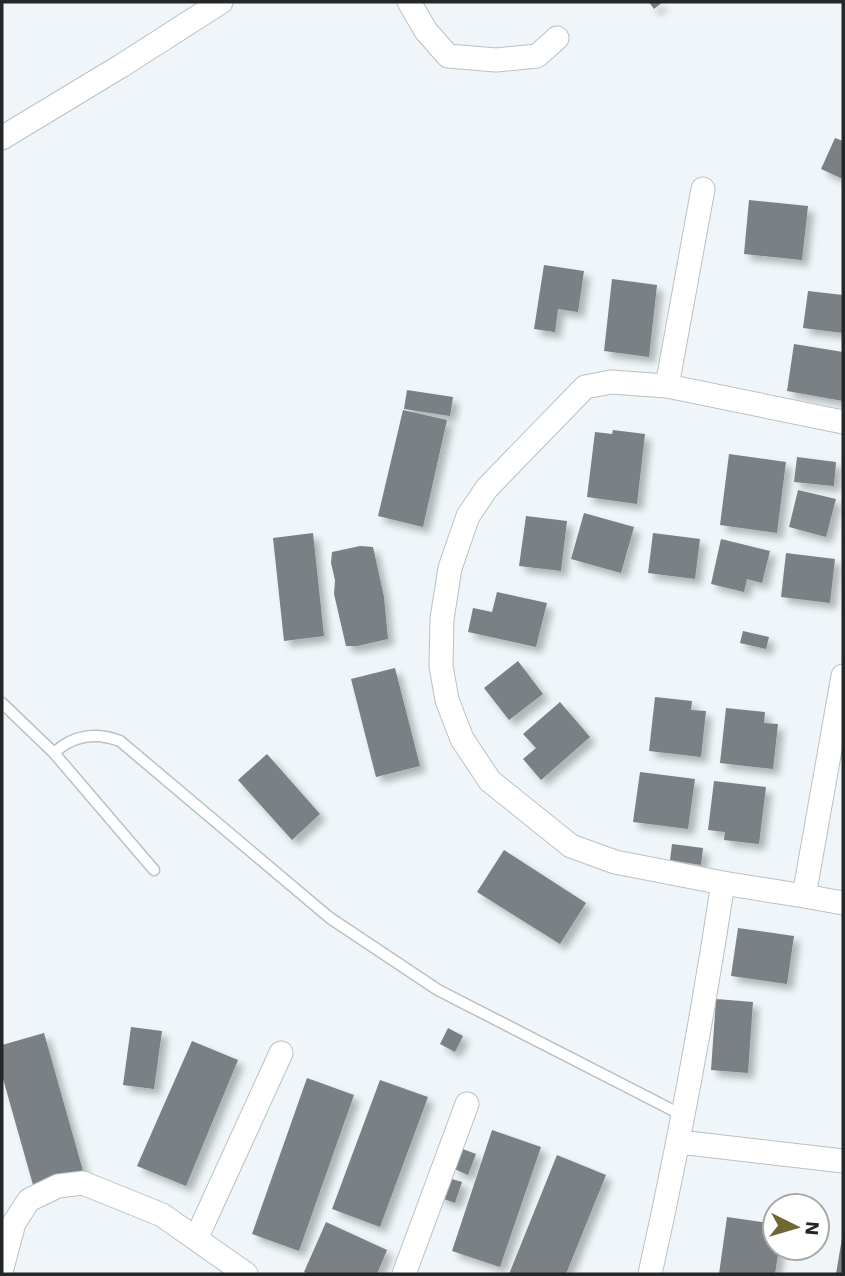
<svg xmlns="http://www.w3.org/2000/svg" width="845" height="1276" font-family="'Work Sans',sans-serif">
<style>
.building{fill:#7a8083;filter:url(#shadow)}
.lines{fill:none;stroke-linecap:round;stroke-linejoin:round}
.lane-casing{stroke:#bac1c4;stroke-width:13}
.street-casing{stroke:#bac1c4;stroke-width:25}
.lane{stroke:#fff;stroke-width:10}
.street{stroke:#fff;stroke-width:23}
</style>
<defs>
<filter id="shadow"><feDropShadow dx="6" dy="6" stdDeviation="3.5" flood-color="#0004"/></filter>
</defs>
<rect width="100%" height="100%" fill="#eff5f8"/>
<path class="building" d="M649 2H663L654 9Z
M835 138 843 141V179L821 169Z
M749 200 808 206 802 260 744 254Z
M544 265 584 271 578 312 558 309 555 332 534 329Z
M612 279 657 285 649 357 604 351Z
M808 291 843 295V333L803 328Z
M794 344 843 352V401L787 391Z
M407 390 453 397 450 416 404 409Z
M403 410 447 420 423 527 378 516Z
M613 430 645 434 637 504 587 497 595 432 612 434Z
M729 454 786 462 777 533 720 525Z
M797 457 836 462 834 486 794 482Z
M798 490 836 499 826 537 789 527Z
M584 513 634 527 621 573 571 559Z
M526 516 567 521 561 571 519 566Z
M313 533 324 636 284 641 273 538Z
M653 533 700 539 695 579 648 573Z
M721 539 770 551 762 583 747 579 744 592 711 584Z
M360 546 373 547 384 597 388 639 357 646H346L334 594 335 580 331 563 332 552Z
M786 553 835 559 830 603 781 597Z
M497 592 547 603 536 647 468 632 473 608 492 612Z
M743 631 769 637 766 649 740 643Z
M518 661 543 694 509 720 484 688Z
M395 668 420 766 376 777 351 679Z
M655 697 692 701 691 710 706 711 701 757 649 751Z
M560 702 590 737 541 780 523 759 536 748 523 734Z
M726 708 765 712 764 723 778 724 773 769 720 763Z
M267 754 320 814 292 840 238 780Z
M640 772 695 779 688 829 633 822Z
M714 781 766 787 759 844 724 840 725 832 708 830Z
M672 844 703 848 701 865 670 860Z
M504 850 586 903 560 944 477 892Z
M738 928 794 936 787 984 731 976Z
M716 999 753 1002 748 1073 711 1070Z
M131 1027 162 1031 154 1089 123 1085Z
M448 1028 463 1036 455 1052 440 1044Z
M44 1033 83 1171 33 1185 2 1075V1045Z
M192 1041 238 1060 186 1186 137 1166Z
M307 1078 354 1095 299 1251 252 1234Z
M380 1080 428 1097 380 1227 332 1209Z
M492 1130 541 1147 500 1267 452 1251Z
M460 1148 476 1154 468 1175 452 1168Z
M557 1155 606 1175 566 1274H509Z
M445 1177 462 1182 455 1203 438 1197Z
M727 1217 775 1224V1248H779L775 1274H719Z
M326 1222 387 1250 377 1274H308L304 1272Z
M842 1238 843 1274H836Z"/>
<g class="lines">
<g class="lane-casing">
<path id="lane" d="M2 703 54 753 154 870
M54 753C73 735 96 732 120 741L330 918 438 990 684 1116"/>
</g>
<g class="street-casing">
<path id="street" d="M409 2 426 31 448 56 496 60 537 56 557 38
M2 138 121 66 221 2
M667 386 703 189
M723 883 615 862 571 846 490 781 462 739 447 700 441 666 442 619 450 568 468 516 487 488 585 387 611 382 667 386 843 422
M804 896 843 903
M679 1142 843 1161
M196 1239 281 1053
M2 1268 14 1223 29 1200 58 1186 83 1183 162 1215 246 1274
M404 1274 467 1104
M650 1274C679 1144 703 1014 723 883L804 896 843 676"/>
</g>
<use href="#lane" class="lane"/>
<use href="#street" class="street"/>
</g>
<rect width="845" height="1276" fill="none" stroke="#242728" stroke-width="7"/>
<g transform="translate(796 1227) rotate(95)"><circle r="33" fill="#ffffff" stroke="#a7a9a9" stroke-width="2"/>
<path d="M0-5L12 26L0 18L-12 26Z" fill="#6f6834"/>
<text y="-10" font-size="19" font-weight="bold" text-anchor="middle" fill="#242728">N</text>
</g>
</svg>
